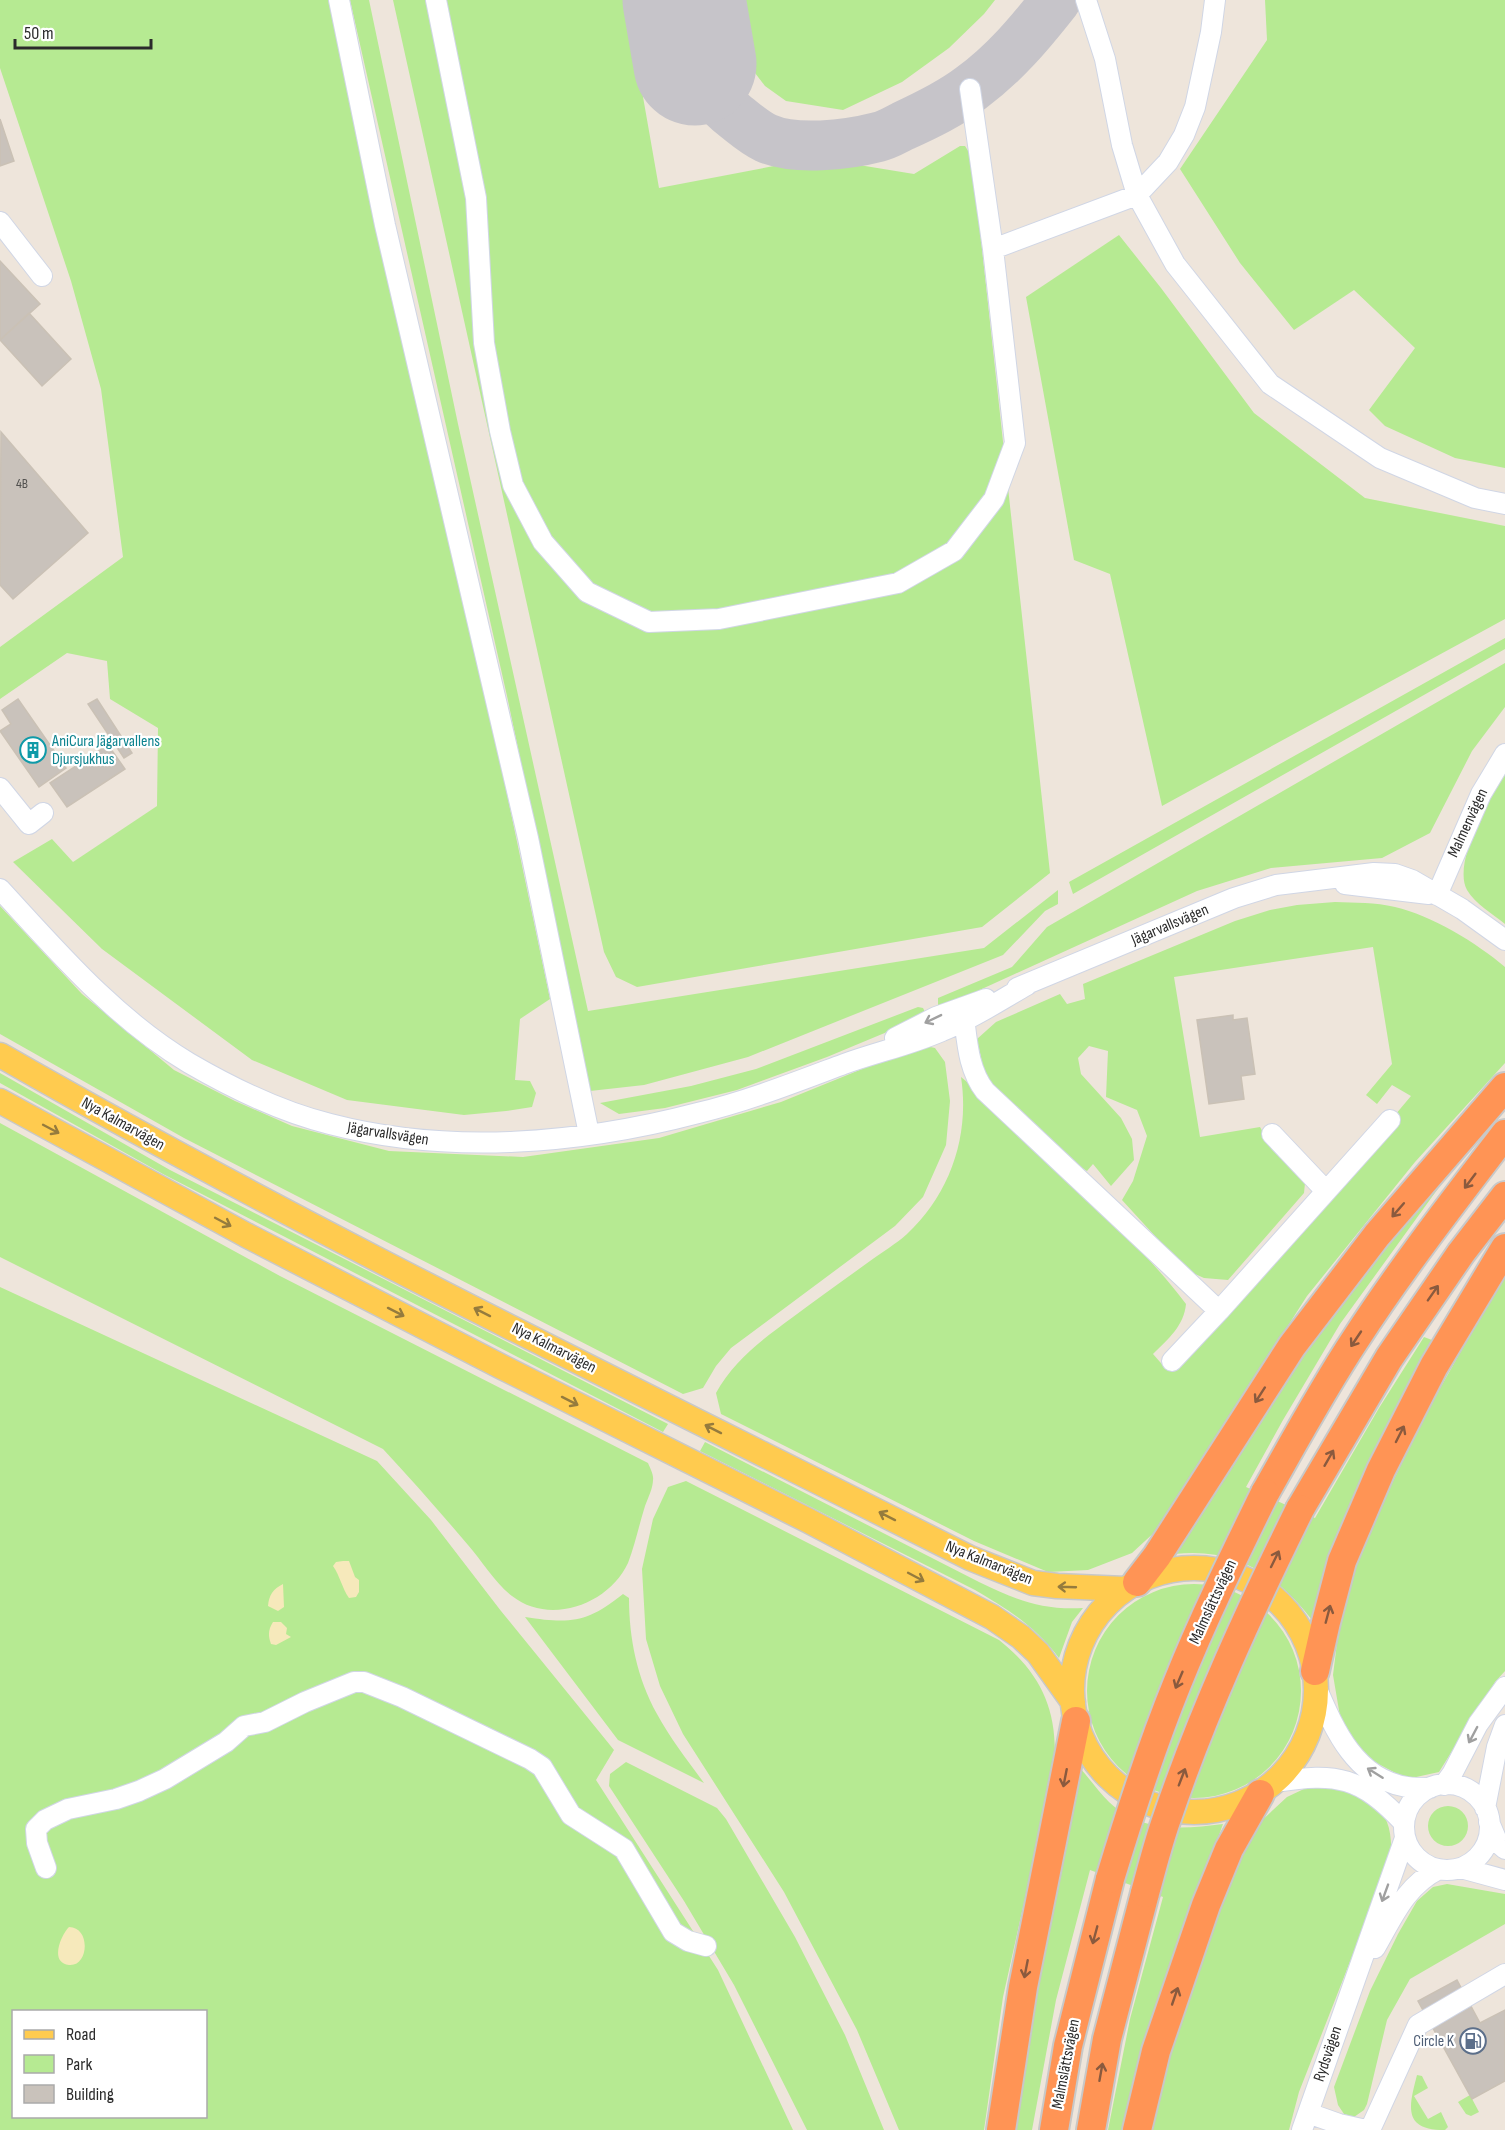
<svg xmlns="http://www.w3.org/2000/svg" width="1505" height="2130" font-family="'Sofia Sans Condensed',sans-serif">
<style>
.green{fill:#b6ea92;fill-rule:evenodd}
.sand{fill:#f6e9bb}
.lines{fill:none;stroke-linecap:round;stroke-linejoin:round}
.taxiway{stroke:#c6c4c9;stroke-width:50}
.runway{stroke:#c6c4c9;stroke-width:123}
.building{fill:#c9c2bb;stroke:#cac1b5;stroke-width:1.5}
.minor-casing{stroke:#d0d6e5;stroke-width:22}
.major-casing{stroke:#c8c8c8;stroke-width:27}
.highway-casing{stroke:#c8c8c8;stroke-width:32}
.minor{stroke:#fff;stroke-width:20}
.major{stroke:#ffcb4f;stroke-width:24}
.highway{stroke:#ff9455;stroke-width:28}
.highway-bridge-casing{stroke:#c8c8c8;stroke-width:32;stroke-linecap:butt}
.highway-bridge{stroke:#ff9455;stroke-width:28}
.oneway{stroke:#a0a0a0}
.oneway2{stroke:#957b3d}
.oneway3{stroke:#8a5a3e}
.labels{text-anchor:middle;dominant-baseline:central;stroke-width:4.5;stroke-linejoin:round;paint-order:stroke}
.number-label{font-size:14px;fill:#52514f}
.culture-label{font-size:16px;fill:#0d838f;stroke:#fff;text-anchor:start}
.street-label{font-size:16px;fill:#2b2b2b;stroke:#fff}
.service-label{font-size:16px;fill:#4e5e75;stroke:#fff;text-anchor:end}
</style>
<rect width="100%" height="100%" fill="#eee5db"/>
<path class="green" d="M0 0H333L498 751 550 999 520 1019 515 1080 530 1081 536 1093 532 1107 506 1111 464 1115 347 1100 252 1060 102 949 13 862 52 839 73 862 157 806 158 728 110 699 107 661 67 653 0 699V647L123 557 101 389 71 281 0 68Z
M350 0H369L458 424 588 1011 984 948 1058 890V904L1045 911 1003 955 748 1057 644 1085 590 1091 507 696Z
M393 0H626L659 188 816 158 914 174 960 146H965L972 157 1050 873 982 927 637 987 616 977 604 952Z
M738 0H995L984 14 949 48 902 82 843 110 786 101 765 86 752 69 748 55Z
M1265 0H1505V468L1455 458 1385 426 1369 410 1415 348 1354 290 1294 330 1240 263 1180 169 1267 40Z
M1119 235 1161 288 1254 413 1365 498 1505 526V619L1162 806 1110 574 1074 560 1026 297Z
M1505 638V649L1073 894 1069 882Z
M1505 663V707L1472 751 1430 833 1382 858 1271 868 1197 891 938 1009V998L1012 967 1047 927Z
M1505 774V924C1493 914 1475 904 1467 890 1452 862 1490 798 1505 774Z
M1335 902C1355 903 1375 902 1395 907 1431 915 1477 943 1505 967V1063L1415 1162 1307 1296 1158 1529 1132 1553 1088 1570 1048 1572 974 1541 721 1414 716 1393C734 1360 763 1339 793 1317 818 1298 844 1280 870 1261 882 1252 896 1244 907 1234 950 1194 970 1136 961 1077 1001 1109 1038 1148 1074 1184 1113 1223 1153 1260 1186 1304 1184 1326 1168 1339 1153 1354L1167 1370 1230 1311 1411 1096 1392 1085 1377 1104 1366 1095 1392 1064 1373 947 1174 977 1200 1137 1260 1127 1273 1150 1297 1173 1305 1183 1304 1193 1228 1280 1204 1278 1186 1270 1122 1200 1133 1181 1147 1136 1137 1110 1106 1097 1108 1051 1089 1046 1078 1058 1081 1074 1121 1118 1132 1139 1134 1160 1111 1186 1093 1164 1087 1171 1074 1163 986 1081 977 1039 996 1022 1060 994 1067 1004 1085 999 1083 984 1235 921 1270 910 1297 905Z
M0 906 82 994 174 1070 235 1101 292 1126 389 1151 523 1157 659 1138 781 1102 921 1045 935 1048 945 1062 950 1101 946 1145 923 1197 895 1226 731 1348 716 1366 703 1388 683 1394 184 1138 0 1034Z
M918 1007 923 1008 925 1012 923 1017 827 1057 737 1090 665 1108 619 1114 600 1103 691 1086 756 1069Z
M0 1073 170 1170 668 1424 663 1432 163 1174 0 1083Z
M0 1123 280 1276 648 1463C650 1468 654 1475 653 1480 653 1488 648 1498 645 1506 639 1525 635 1545 628 1563 609 1604 550 1626 512 1596 495 1583 482 1561 468 1545 440 1512 412 1480 383 1449L0 1257Z
M1471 1143 1340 1324 1283 1420 1246 1487 1315 1518 1379 1408 1424 1337 1432 1340 1394 1417 1315 1624C1280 1576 1236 1547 1175 1554L1328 1310Z
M1505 1273V1671L1495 1682 1439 1772 1407 1779 1367 1758 1342 1728 1333 1675 1342 1603 1365 1539 1425 1415Z
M0 1287 377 1461 431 1520 501 1611 614 1750 596 1780 718 1970 793 2130H0ZM14 2012H206V2116H14Z
M705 1442 979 1582C1017 1600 1040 1610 1083 1608L1072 1622 1059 1658C1034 1625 1010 1611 975 1590L700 1451Z
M686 1481 999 1640C1042 1674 1059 1713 1054 1768L1003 1997 984 2130H899L857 2030 784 1892 683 1734 660 1686 646 1639 642 1569 653 1519 668 1487Z
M1087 1691a107 107 0 1 1 214 0a107 107 0 1 1-214 0Z
M623 1594 629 1598C629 1638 637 1678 657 1714 670 1738 688 1761 704 1783L618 1740 525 1617C570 1624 587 1623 623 1594Z
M626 1762 717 1808 726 1819 795 1937 845 2035 884 2130H807L734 1985 684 1901 609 1786 610 1774Z
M1079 1767C1089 1778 1098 1791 1109 1802 1141 1833 1183 1829 1223 1824L1151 2024 1127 2130H1108L1130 2019 1163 1897 1090 1870 1056 2000 1032 2130H1010Z
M1327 1785C1370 1798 1394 1805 1391 1857L1299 2092 1289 2130H1150L1178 2023 1202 1951 1246 1843 1257 1825 1287 1797 1306 1788Z
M1428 1826a20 20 0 1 1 40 0a20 20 0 1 1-40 0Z
M1447 1884 1505 1894V1924L1410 1979 1387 2020 1367 2104 1364 2110 1354 2117 1344 2114 1338 2105 1334 2087 1370 1991 1398 1934 1417 1901 1433 1887Z
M1417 2075 1422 2076 1428 2088 1414 2096 1428 2119 1441 2112 1448 2127 1445 2130C1402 2130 1409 2106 1417 2075Z
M1470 2095 1479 2112 1471 2116 1466 2114 1458 2102Z"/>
<path class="sand" d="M343 1561H349L355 1577 359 1580V1592L356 1597 349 1598C342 1588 340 1576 333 1566L336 1562Z
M283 1584 284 1607 278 1611 268 1606C269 1595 273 1589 283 1584Z
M273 1622H281L287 1628 286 1634 291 1637 276 1645 271 1644C268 1636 268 1630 273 1622Z
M69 1927C91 1927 89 1967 69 1965 49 1963 61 1935 69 1927Z"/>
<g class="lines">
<path class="taxiway" d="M695 64C704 86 717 102 736 117 745 124 755 133 766 138 795 151 847 145 878 137 887 135 895 130 903 126 927 115 950 104 971 88 1005 63 1030 33 1056 0"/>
<path class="runway" d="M684 0 695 64"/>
</g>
<path class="building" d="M0 119 14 161 0 166Z
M0 261 40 304 0 340Z
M29 313 71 359 42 386 0 340Z
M1 432 88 533 13 599 0 585Z
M18 699 66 768 39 787 0 731 11 724 2 710Z
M97 699 132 753 124 758 88 704Z
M108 745 125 769 67 807 50 783Z
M1233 1015V1020L1247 1018 1255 1074 1241 1076 1244 1099 1209 1104 1197 1020Z
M1457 1980 1480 2023 1505 2010V2081L1472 2099 1418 2001Z"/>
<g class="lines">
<g class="minor-casing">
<path id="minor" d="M339 0 385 225 528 838 589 1134
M436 0 476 198 484 343 500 431 513 485 543 542 587 592 649 622 719 619 898 583 954 551 994 499 1015 443 993 249 970 89
M1086 0 1105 59 1122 145 1137 195 1175 264 1270 384 1380 458 1475 498 1505 504
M0 222 42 276
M993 249 1137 195 1168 162 1184 135 1195 107 1211 32 1215 0
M0 788 29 824 43 813
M1345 884 1429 894
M0 889C58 952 114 1018 189 1063 232 1088 281 1112 330 1124 449 1155 580 1144 698 1113 748 1101 796 1082 844 1064 877 1052 910 1045 942 1031 972 1019 999 1001 1027 985
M1437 895 1481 794 1505 754
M1017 988 1234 898 1276 885 1374 873 1395 874 1412 880 1462 909 1505 940
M963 1010C967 1037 967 1068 985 1091L1219 1311 1390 1120
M895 1038 936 1017 986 999
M1272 1134 1326 1191
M1172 1361 1219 1311
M1317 1689C1335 1731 1356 1779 1407 1787 1414 1788 1422 1788 1430 1788
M1276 1782C1337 1772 1361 1777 1404 1823
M1404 1827a43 43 0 1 1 86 0a43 43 0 1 1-86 0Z
M1444 1785 1452 1774 1478 1724 1505 1687
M1485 1808 1497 1747 1505 1725
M1489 1822 1498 1843 1505 1849
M46 1868 37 1843 36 1829 45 1820 68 1809 116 1799 139 1791 165 1779 226 1742 244 1726 265 1722 305 1702 354 1682H364L402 1697 530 1759 542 1767 571 1815 624 1849 673 1932 688 1941 706 1946
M1461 1868 1505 1880
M1375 1948C1393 1917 1405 1886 1439 1869
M1308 2113 1339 2124 1366 2130
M1302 2130 1405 1838
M1370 2130 1418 2025 1505 1974"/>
</g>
<g class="major-casing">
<path id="major" d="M0 1055C316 1236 645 1394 970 1558L1033 1583 1057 1586 1125 1589
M0 1101 246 1235 502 1367 809 1521 992 1617 1021 1637 1038 1653 1073 1702
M1072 1690a122 122 0 1 1 244 0a122 122 0 1 1-244 0Z"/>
</g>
<g class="highway-casing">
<path id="highway" d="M1265 1493C1294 1442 1322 1390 1355 1340 1401 1269 1453 1202 1505 1134
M1300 1509 1389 1358 1461 1253 1505 1196
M1137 1582 1157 1556 1292 1346 1377 1235 1505 1087
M1315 1671 1326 1622 1342 1561 1381 1470 1434 1366 1505 1248
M1001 2130 1023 1987 1076 1721
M1054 2130 1068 2046 1110 1879
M1091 2130 1107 2039 1145 1893
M1137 2130 1156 2051 1206 1905 1229 1849 1260 1794"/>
</g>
<use href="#minor" class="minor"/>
<use href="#major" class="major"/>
<use href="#highway" class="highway"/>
<g class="highway-bridge-casing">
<path id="highway-bridge" d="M1110 1879C1130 1813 1151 1748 1177 1684 1203 1619 1234 1556 1265 1493
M1145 1893C1152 1868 1158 1843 1167 1818 1203 1712 1250 1610 1300 1509"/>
</g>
<use href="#highway-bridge" class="highway-bridge"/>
</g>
<defs><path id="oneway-shaft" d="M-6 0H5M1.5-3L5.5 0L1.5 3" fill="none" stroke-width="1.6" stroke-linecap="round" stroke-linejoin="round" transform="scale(1.5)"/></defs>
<g class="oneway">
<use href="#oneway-shaft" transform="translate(933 1019) rotate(154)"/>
<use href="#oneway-shaft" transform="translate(1473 1735) rotate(118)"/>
<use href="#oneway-shaft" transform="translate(1375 1773) rotate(-148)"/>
<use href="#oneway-shaft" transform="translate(1385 1893) rotate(110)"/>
</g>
<g class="oneway2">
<use href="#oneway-shaft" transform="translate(51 1129) rotate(28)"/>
<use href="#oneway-shaft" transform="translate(223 1222) rotate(28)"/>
<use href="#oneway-shaft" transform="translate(396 1312) rotate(27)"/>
<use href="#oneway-shaft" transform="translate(482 1312) rotate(-153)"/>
<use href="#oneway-shaft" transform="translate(570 1401) rotate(27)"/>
<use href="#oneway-shaft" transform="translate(713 1429) rotate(-153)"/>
<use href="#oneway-shaft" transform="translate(887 1516) rotate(-153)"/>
<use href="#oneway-shaft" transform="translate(916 1577) rotate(28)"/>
<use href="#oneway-shaft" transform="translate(1067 1587) rotate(-178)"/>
</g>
<g class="oneway3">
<use href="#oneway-shaft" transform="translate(1470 1181) rotate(127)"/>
<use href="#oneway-shaft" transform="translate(1398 1210) rotate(131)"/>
<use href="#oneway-shaft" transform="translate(1433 1293) rotate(-55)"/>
<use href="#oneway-shaft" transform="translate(1356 1339) rotate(124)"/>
<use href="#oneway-shaft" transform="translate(1260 1395) rotate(123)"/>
<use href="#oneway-shaft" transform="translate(1400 1434) rotate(-63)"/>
<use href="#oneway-shaft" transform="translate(1329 1458) rotate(-60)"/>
<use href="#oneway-shaft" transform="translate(1275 1559) rotate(-64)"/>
<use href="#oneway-shaft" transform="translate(1328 1614) rotate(-75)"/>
<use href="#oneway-shaft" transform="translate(1179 1680) rotate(113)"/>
<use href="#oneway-shaft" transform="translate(1182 1777) rotate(-69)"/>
<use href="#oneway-shaft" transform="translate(1065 1778) rotate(101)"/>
<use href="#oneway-shaft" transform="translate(1095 1935) rotate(105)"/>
<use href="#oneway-shaft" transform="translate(1026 1969) rotate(101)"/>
<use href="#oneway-shaft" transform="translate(1175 1996) rotate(-71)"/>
<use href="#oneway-shaft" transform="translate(1101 2072) rotate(-80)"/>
</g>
<defs>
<g id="building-ring" transform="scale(1.35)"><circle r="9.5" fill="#fff" stroke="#0f9aa8" stroke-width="1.5"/><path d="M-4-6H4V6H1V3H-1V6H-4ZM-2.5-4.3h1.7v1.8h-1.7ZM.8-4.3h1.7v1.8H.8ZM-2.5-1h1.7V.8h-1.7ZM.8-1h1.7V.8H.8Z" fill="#0f9aa8"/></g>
<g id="fuel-ring" transform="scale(1.35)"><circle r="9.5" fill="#fff" stroke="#5c6f8a" stroke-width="1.5"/><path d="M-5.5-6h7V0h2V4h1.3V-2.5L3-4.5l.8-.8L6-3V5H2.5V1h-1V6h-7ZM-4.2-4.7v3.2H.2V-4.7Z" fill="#5c6f8a"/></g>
</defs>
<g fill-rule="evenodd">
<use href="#building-ring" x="33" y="750"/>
<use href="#fuel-ring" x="1473" y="2041"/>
</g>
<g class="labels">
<g class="number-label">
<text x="22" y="483">4B</text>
</g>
<g class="culture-label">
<text x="52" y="741">AniCura Jägarvallens<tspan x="52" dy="18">Djursjukhus</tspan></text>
</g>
<g class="street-label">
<text transform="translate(1468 823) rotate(-65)">Malmenvägen</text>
<text transform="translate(1170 925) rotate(-23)">Jägarvallsvägen</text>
<text transform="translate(123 1124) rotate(29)">Nya Kalmarvägen</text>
<text transform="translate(388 1134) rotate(9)">Jägarvallsvägen</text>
<text transform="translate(554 1348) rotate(27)">Nya Kalmarvägen</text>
<text transform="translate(989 1563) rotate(22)">Nya Kalmarvägen</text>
<text transform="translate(1213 1602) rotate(-65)">Malmslättsvägen</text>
<text transform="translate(1328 2054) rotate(-71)">Rydsvägen</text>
<text transform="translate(1066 2064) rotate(-79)">Malmslättsvägen</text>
</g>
<g class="service-label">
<text x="1454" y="2041">Circle K</text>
</g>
</g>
<rect x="12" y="2010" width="195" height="108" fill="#ffffff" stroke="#aaaaaa" stroke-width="1.5"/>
<rect x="24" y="2030" width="30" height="9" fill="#ffcb4f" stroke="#aaaaaa" stroke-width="1.5"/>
<text x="66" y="2040" font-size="18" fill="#2b2b2b">Road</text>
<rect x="24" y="2055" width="30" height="18" fill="#b6ea92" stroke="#aaaaaa" stroke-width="1.5"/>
<text x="66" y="2070" font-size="18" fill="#2b2b2b">Park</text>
<rect x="24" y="2085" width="30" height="18" fill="#c9c2bb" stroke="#aaaaaa" stroke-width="1.5"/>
<text x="66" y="2100" font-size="18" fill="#2b2b2b">Building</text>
<path d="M15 39v9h136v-9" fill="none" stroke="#2b2b2b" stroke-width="3"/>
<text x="24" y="39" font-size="18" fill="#2b2b2b" stroke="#ffffff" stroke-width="4.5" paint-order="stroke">50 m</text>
</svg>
